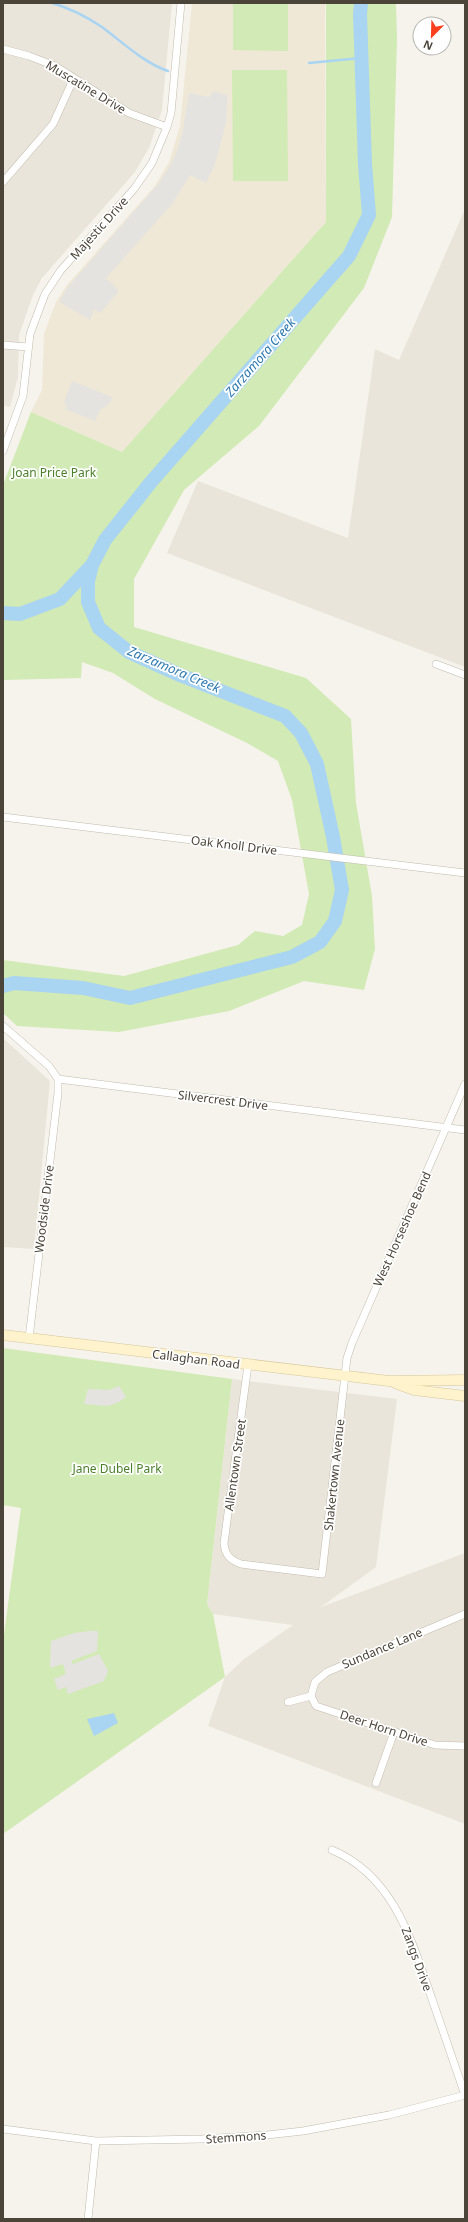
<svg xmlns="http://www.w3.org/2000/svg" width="468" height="2222" font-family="'Noto Sans',sans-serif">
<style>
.residential{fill:#eae5da}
.education{fill:#efe8d6}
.green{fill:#d2eab5}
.parking{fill:#e5e3e0}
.water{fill:#a9d4f2}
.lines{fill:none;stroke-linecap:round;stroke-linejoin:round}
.stream{stroke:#a9d4f2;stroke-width:2.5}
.river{stroke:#a9d4f2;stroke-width:14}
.street-casing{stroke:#c2bbae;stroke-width:8}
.secondary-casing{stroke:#d6c79b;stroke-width:11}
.street{stroke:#fff;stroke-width:7}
.secondary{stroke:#fff3cd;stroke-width:10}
.labels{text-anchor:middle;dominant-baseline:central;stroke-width:3.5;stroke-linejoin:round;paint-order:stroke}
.street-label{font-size:12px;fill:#4b4439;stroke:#fff}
.park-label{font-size:12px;fill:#4a7f2a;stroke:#fff}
.water-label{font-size:13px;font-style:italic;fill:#2e7ab2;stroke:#fff}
</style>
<rect width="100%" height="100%" fill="#f6f3ec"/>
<path class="residential" d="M3 3H172L162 110 149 148 135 172 42 278 33 295 19 335 18 377 10 407 3 405Z
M465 209V667L167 553 198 481 348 538 375 349 399 360Z
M3 1038 50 1081 34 1249 3 1247Z
M232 1379 397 1399 376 1567 321 1607 465 1553V1824L208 1726 225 1677 244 1659 293 1625 213 1614 207 1604Z"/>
<path class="education" d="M192 3H325L326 222 122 452 31 412 42 390 44 334 56 302 67 285 154 187 169 162 180 126Z"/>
<path class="green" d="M233 3H288V51L233 50Z
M326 3H396L397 39 392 217 364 288 259 426 184 490 134 579V627L306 678 351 719 356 803 372 896 375 949 364 990 304 981 229 1011 119 1032 17 1026 3 1013V960L124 976 238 945 255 931 283 936 302 925 309 894 292 800 278 761 247 743 155 699 113 673 82 662 81 678 3 680V485L31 412 122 452 326 222Z
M232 70H287L288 181H233Z
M3 1348 232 1379 207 1604 213 1614 225 1677 3 1834V1642L21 1508 3 1505Z"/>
<path class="parking" d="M213 91 228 95 226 123 215 164 206 183 190 175 172 204 106 278 119 291 100 313 94 309 90 320 59 302 67 288 160 182 174 158 182 135 189 93 209 97Z
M72 381 112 397 110 403 100 410 95 421 65 409 67 404 64 402Z
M119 1386 126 1397 117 1403 107 1406 84 1404 88 1389 109 1390Z
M89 1631H98L97 1651 71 1661 73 1664 99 1654 108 1671 104 1681 68 1694 66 1687 58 1690 54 1679 66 1674 63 1664 50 1668 51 1641 74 1633Z"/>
<path class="water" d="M114 1713 118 1723 94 1736 87 1719Z"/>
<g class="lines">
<path class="stream" d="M52 3C69 8 87 17 102 27 122 42 144 63 168 71
M309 63 361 58"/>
<path class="river" d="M3 613 20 614 60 599 90 567
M3 986 14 983 83 988 130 998 292 957 320 942 335 921 342 890 333 837 317 764 301 733 285 716 180 675 129 652 99 628 88 602V581L92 565 105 540 151 482 349 256 369 215 365 164 360 14 361 3"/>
<g class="street-casing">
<path id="street" d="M3 49 29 56 55 66 129 113 167 127
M3 182 53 124 74 78
M3 345 28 347
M3 451 23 396 30 334 45 294 61 270 134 189 152 163 167 127 171 113 181 3
M436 664 465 675
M3 817 465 873
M3 1026 49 1066 58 1079 465 1130
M29 1338 58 1093V1079
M248 1365 224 1543C225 1555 230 1560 241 1564L322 1574 347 1358 352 1343 465 1084
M465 1614 327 1672 315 1682 311 1696 316 1706 435 1745 465 1746
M288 1702 311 1696
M376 1783 394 1732
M332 1850C394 1876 412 1941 432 1999 443 2031 454 2063 465 2095
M3 2129 96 2141 202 2139 267 2135 303 2131 389 2115 465 2095
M88 2219 96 2141"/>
</g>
<g class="secondary-casing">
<path id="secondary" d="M3 1335 389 1381 465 1380
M395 1383 414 1390 465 1396"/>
</g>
<use href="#street" class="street"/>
<use href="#secondary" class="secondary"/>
</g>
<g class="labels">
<g class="street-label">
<text transform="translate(86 87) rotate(31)">Muscatine Drive</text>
<text transform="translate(99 228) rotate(-48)">Majestic Drive</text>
<text transform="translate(234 845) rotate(7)">Oak Knoll Drive</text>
<text transform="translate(223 1100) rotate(7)">Silvercrest Drive</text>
<text transform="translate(44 1209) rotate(-83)">Woodside Drive</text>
<text transform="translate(402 1229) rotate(-66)">West Horseshoe Bend</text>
<text transform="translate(196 1359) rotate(7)">Callaghan Road</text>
<text transform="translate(235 1465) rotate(-82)">Allentown Street</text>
<text transform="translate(334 1475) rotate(-84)">Shakertown Avenue</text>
<text transform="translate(382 1648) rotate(-23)">Sundance Lane</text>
<text transform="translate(384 1728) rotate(18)">Deer Horn Drive</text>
<text transform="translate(417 1959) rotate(70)">Zangs Drive</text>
<text transform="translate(236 2137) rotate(-4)">Stemmons</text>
</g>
<g class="park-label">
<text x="54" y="472">Joan Price Park</text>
<text x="117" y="1468">Jane Dubel Park</text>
</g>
<g class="water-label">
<text transform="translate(260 357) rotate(-49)">Zarzamora Creek</text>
<text transform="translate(174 669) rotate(23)">Zarzamora Creek</text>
</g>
</g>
<rect width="468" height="2222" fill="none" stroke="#4b4439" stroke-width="8"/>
<g transform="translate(432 36) rotate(203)"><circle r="19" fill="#ffffff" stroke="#b7b4b0"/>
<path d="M0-3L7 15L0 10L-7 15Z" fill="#fc3f1d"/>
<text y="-6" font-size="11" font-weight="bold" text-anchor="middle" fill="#4b4439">N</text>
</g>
</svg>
